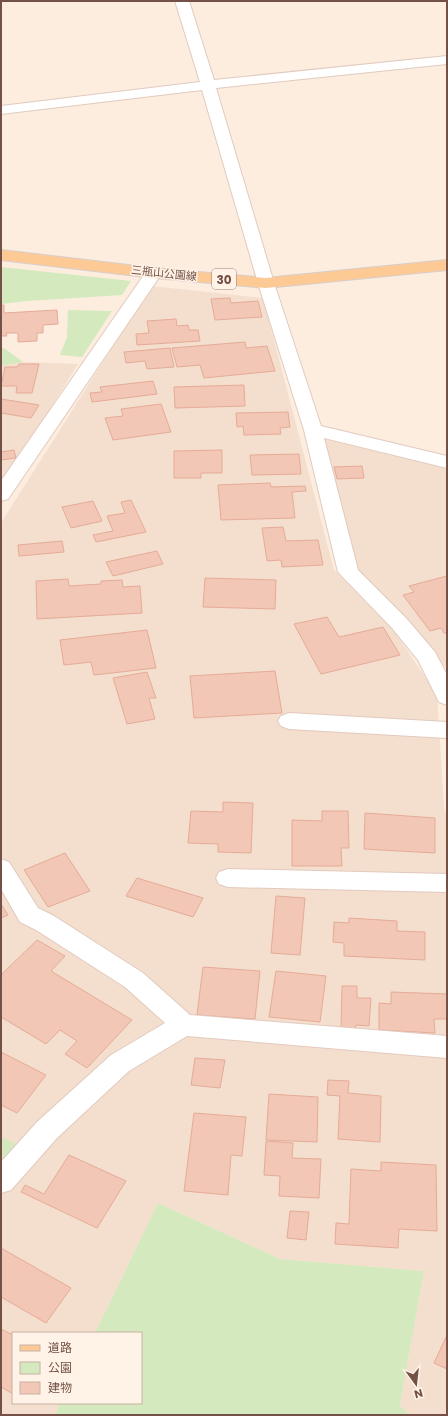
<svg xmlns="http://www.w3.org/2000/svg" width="448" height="1416" font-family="Poppins,'Noto Sans JP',sans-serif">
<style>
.residential{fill:#f4dece}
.green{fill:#d5e9be}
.building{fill:#f2c7b6;stroke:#e5ab97}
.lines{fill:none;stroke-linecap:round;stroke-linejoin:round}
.minor-casing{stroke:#e2cabe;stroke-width:2}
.major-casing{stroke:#d8cecb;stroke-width:2}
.minor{fill:#fff;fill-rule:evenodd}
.major{fill:#fdca96;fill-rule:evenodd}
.labels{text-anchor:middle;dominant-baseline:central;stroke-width:3;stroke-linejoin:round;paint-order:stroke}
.far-street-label{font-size:11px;fill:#735147;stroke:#fff2e6}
.shield{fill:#fff2e6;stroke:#9d8177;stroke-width:1}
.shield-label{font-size:12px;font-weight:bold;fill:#735147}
</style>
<rect width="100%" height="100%" fill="#fceddf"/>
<path class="residential" d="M151 286 263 298 334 570 394 631 437 695 444 807 447 816V1415H409L400 1405 424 1271 280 1259 158 1203 95 1333H13V1403H60L55 1415H1V1161L17 1144 1 1137V523Z
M23 362 78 364 1 487V366Z
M323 439 447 469V669L382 596 355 568Z"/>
<path class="green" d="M1 267 131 281 122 295 27 301 1 304Z
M68 310 112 311 82 357 60 355 67 337Z
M1 348H4L23 362 1 366Z
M1 1137 17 1144 1 1161Z
M158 1203 280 1259 424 1271 400 1405 409 1415H55L60 1403H141V1333H95Z"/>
<path class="building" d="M230 298 231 303 258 301 262 317 215 320 211 299Z
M1 305H4V313L57 310 58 324 43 325V333H37V341L18 342V333H6L7 336H1Z
M176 319 177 326 188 325 189 330H198L200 341 137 345 136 334 149 333 147 321Z
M245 342 246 348 267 346 275 371 204 378 200 365 177 367 172 348Z
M170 348 174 367 147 369 145 361 126 363 124 352Z
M19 364H39L32 393H16L17 386H1L5 367H17Z
M153 381 157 394 92 402 90 393 102 392 100 387Z
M244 385 245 406 175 408 174 387Z
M1 399 39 405 31 418 1 413Z
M161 404 171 432 113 440 105 418 123 416 121 409Z
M288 412 290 427 280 428 281 434 244 435 243 426 237 427 236 413Z
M14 450 16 458 1 460V452Z
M222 450V473H201V478H174V451Z
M299 454 301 474 252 475 250 455Z
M362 466 364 478 337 479 334 467Z
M270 483 271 487 305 486 306 491 292 492 295 518 221 520 218 485Z
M131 500 146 532 96 542 93 535 113 531 107 516 125 513 121 502Z
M93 501 102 521 71 528 62 507Z
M283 527 286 541 318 540 323 565 282 567 281 560 267 561 262 528Z
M62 541 64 552 19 556 18 545Z
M157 551 163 564 113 576 106 562Z
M447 576V633H444L441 628 430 631 403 595 414 592 409 586Z
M205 578 276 580 275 609 203 607Z
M68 579 69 586 101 584V581L122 580 123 587 140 586 142 613 37 619 36 581Z
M327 617 339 637 383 627 400 655 321 674 294 624Z
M147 630 156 668 94 675 91 662 64 665 60 640Z
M275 671 282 713 194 718 190 676Z
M147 672 156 698H149L155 719 127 724 113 678Z
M223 802 253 803 251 853 218 852V844L188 843 191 811 223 812Z
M322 811H348L349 848H341L342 866H292V820L322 821Z
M365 813 435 818V853L364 849Z
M65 853 90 891 48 907 24 870Z
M137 878 203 898 193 917 126 896Z
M276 896 305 898 300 955 271 953Z
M1 904 8 915 1 918Z
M349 918 397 921V931L425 932V960L344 956V943L333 942 334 922 349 923Z
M37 940 65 956 51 971 132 1020 87 1068 65 1054 77 1041 60 1030 46 1044 1 1017V975Z
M203 967 260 971 255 1019 197 1015Z
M276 971 326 976 320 1022 269 1017Z
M342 986H357V998H371L369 1026 356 1025 355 1031 341 1030Z
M391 992 447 994V1019H434L435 1033 379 1030V1003L391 1004Z
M1 1052 46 1075 17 1113 1 1105Z
M195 1058 225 1060 220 1088 191 1085Z
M328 1080 349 1081 348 1093 381 1096 380 1142 338 1139 340 1096 327 1095Z
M269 1094 318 1097 317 1142 266 1140Z
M194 1113 246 1117 242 1156 231 1155 228 1195 184 1191Z
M266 1141 293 1143 292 1158 321 1159 319 1198 279 1196 280 1176 264 1175Z
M69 1155 126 1181 97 1228 21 1192 25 1185 44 1194Z
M381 1162 436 1165 437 1231 399 1229 398 1248 335 1244 336 1223 349 1224 351 1169 381 1171Z
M290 1211 309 1212 306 1240 287 1238Z
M1 1248 71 1288 46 1323 1 1297Z
M1 1329 13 1335V1394L1 1387Z
M447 1335V1369L434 1363Z"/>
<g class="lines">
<g class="minor-casing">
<path id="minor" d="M175 1H189L214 80 447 56V64L216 88 274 283 321 426 447 456V468L324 438 358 570 406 618 435 652 447 675V705L439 702 418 660 392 628 338 572 304 430 258 283 202 90 1 114V106L200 82Z
M154 268 160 269 162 273 8 499 1 501V481L148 269Z
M289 713 447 722V738L289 729 281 726 278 721 281 716Z
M1 859 9 862 38 908 54 916 143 973 190 1015 447 1036V1058L187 1036 129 1071 57 1138 11 1190 1 1193V1162L37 1122 111 1055 165 1023 125 987 36 930 20 922 1 889Z
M228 869 447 874V892L228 887 219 884 216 878 219 872Z"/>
</g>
<g class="major-casing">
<path id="major" d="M1 250 154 268 266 278 447 260V270L266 288 154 278 1 260Z"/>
</g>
<use href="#minor" class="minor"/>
<use href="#major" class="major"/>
</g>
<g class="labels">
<g class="far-street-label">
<text transform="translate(164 273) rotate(6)">三瓶山公園線</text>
</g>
<rect class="shield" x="212" y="269" width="24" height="20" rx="3"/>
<g class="shield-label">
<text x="224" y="279">30</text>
</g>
</g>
<rect width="448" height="1416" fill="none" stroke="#735147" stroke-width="4"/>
<rect x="12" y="1332" width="130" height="72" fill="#fff2e6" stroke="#c7b2a6"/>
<rect x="20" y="1345" width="20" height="6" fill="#fdca96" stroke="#c7b2a6"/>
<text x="48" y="1352" font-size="12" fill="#735147">道路</text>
<rect x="20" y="1362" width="20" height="12" fill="#d5e9be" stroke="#c7b2a6"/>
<text x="48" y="1372" font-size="12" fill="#735147">公園</text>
<rect x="20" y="1382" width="20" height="12" fill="#f2c7b6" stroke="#c7b2a6"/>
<text x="48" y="1392" font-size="12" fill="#735147">建物</text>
<g transform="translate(416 1384) rotate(165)" stroke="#fff2e6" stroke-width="3" paint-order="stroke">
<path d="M0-3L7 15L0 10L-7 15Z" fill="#735147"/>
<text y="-6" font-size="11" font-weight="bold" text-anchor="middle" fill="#735147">N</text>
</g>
</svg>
